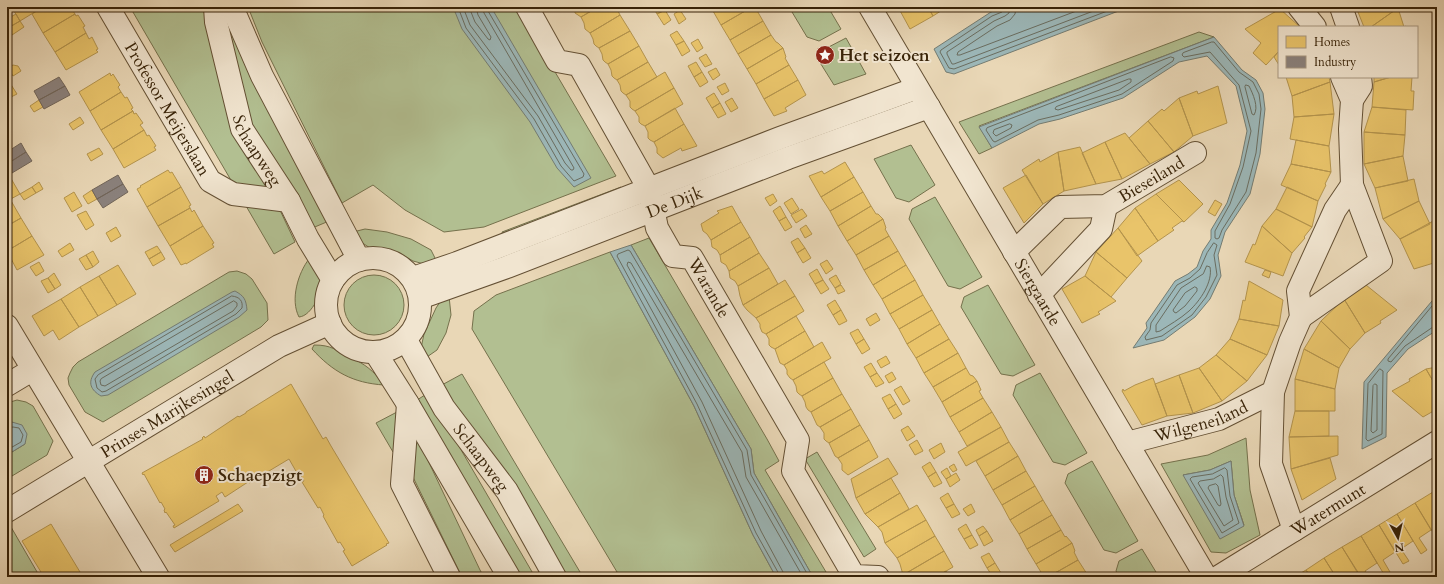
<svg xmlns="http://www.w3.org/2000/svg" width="1444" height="584" font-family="Cardo,serif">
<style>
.green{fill:#b2bf91;stroke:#75714c;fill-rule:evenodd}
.water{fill:#9cb7b8;stroke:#747c72}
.homes{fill:#e9c46a;stroke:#b4944d}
.industry{fill:#8a817c;stroke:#716559}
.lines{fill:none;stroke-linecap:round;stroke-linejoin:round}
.shore{stroke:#6a6d60;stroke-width:1}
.minor-casing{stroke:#645034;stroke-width:24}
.tertiary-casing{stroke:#645034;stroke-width:24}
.minor{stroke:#f1e5d0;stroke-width:22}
.tertiary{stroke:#f1e5d0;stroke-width:22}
.labels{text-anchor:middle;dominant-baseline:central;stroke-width:4;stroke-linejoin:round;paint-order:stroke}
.poi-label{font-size:17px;font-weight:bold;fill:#382308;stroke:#f1e5d0;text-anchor:start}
.street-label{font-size:17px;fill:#382308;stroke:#f1e5d0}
</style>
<rect width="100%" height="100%" fill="#e9d7b6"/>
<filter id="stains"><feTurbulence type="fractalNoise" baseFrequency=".005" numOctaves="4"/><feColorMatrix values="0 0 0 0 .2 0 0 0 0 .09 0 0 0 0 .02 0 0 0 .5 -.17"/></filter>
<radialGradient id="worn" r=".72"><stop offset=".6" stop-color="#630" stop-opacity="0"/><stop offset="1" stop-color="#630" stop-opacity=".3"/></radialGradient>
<path class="green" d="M130 7H206L270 189 295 242 274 254Z
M248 7H517L616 176 484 227 444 232 405 210 373 185 342 203 262 42Z
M789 7H828L841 29 819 41 807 37Z
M225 14 329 221 310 229 253 132Z
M1199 32 1214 37 979 126 992 148 979 154 959 122Z
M846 38 866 74 834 85 819 61 821 51Z
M911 145 935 185 909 202 896 198 874 159Z
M621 187 623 191 504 237 502 232Z
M935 197 982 277 960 289 948 286 909 219 912 209Z
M365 229 387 232 411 239 431 250 437 262 424 264 413 261 401 254 385 250 370 248 361 242 353 232Z
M649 238 767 439 779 461 765 470 829 577H813L754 473 751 449 631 245Z
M610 252 694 406 753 535 776 577H620L472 329 474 311 496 295Z
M309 259C313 265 319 272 321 279 324 290 312 316 299 317 290 300 298 273 309 259Z
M237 271 246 274 252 279 267 303 268 320 261 327 103 422 85 412 69 385 68 378 70 373 73 367 78 362 229 272Z
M344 305a30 30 0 1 1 60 0a30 30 0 1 1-60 0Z
M988 285 1035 365 1013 376 1001 374 961 307 964 297Z
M449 296 451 315 446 333 437 350 424 359 421 348 424 334 436 308 442 299Z
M314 345C332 345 335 350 350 357 366 365 373 370 384 385 353 383 333 372 312 349Z
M1040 373 1087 453 1065 465 1053 462 1013 395 1016 385Z
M462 374 583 577H567L543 539 440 386Z
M428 393 535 577H518L414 402Z
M17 400 26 402 33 406 53 441 47 455 7 479V455L25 444 12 422 7 425V403Z
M397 412 394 452H393L376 423Z
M413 429 480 570 484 577H462L411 473Z
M1246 438 1250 490 1260 535 1226 553 1211 552 1161 464 1208 455ZM1231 461 1234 495 1244 525 1183 475 1210 470Z
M817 452 876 549 864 557 805 459Z
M1092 461 1138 541 1116 553 1104 550 1065 483 1068 474Z
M11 527 40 577H7V530Z
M1142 549 1159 577H1119L1116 571 1119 561Z"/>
<path class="water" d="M453 7H491L591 178 574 187 557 168 530 122 462 29Z
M1005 7H1129L954 74 946 72 934 49 991 12Z
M1214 37 1242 70 1256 80 1263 93 1265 109 1260 154 1250 194 1225 232 1218 255 1221 276 1210 299 1195 317 1164 340 1133 348 1147 328 1146 323 1175 281 1188 274 1197 267 1203 251 1211 239V230L1227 203 1240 165 1247 131 1236 86 1207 56 1179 62 1123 98 1060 119 1039 124 992 148 979 127Z
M631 245 751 449 754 473 813 577H776L753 535 694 406 610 252Z
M235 291C244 296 246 299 247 310L239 317 108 395 101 396C91 390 87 383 95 372L232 292Z
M1437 295V330L1408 349 1387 373 1386 437 1362 449 1364 382Z
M12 422 22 425 27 434 25 444 7 455V425Z
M1231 461 1234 495 1244 526 1220 539 1183 475 1210 470Z"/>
<path class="homes" d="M21 7H43L20 21 14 11Z
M43 7H73L75 10 73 11 75 14 43 33 32 14Z
M575 7H598L581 17 575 13Z
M598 7H616L620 15 590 33 585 29 584 23 581 17Z
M653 7H664L665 10 657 14Z
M719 7H752L721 25 713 11Z
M752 7H755L763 21 730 40 721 25Z
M898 7H928L933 16 910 29Z
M928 7H947L933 16Z
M1356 7H1398V8L1371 27H1364Z
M1398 8 1404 27 1406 26V27H1371Z
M1280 9 1300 27H1279V51L1266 65 1253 53 1261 43 1245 29Z
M665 10 671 20 664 25 657 14Z
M680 10 686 19 679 24 674 14Z
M16 14 20 21 8 28 7 19Z
M75 14 76 16 78 15 85 26 83 27 86 33 55 52 43 33Z
M620 15 630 31 599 48 596 46 594 44 593 39 590 33Z
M20 21 24 27 12 35 8 28Z
M763 21 771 35 738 54 730 40Z
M7 27 12 35 7 38Z
M630 31 639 46 608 64 605 62 603 60 602 54 599 48Z
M677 31 684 41 676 45 670 35Z
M86 33 89 39 92 37 98 49 96 50 98 52 66 70 55 52Z
M771 35 776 42 778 43 783 48 747 69 738 54Z
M698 39 703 48 697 52 691 43Z
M684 41 690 51 682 56 676 45Z
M639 46 648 62 617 80 614 78 612 76 611 70 608 64Z
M783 48 786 57 785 58 789 65 756 84 747 69Z
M1279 51V65L1274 57Z
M706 54 712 64 705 67 699 58Z
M648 62 657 77 626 95 623 93 621 91 620 85 617 80Z
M696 62 702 72 694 77 688 66Z
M13 65 18 66 21 71 13 76 8 68Z
M789 65 798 80 764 99 756 84Z
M716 68 720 75 713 80 708 72Z
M665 72 674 88 635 111 632 109 630 107V101L626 95Z
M702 72 708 82 700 87 694 77Z
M110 73 111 76 113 74 120 85 118 87 121 92 90 111 79 92Z
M1286 77H1329L1330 82 1292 96Z
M1374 77H1391L1374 82Z
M1391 77H1412L1411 91H1414L1413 110 1372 107 1374 82Z
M798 80 806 95 785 108 787 111 774 116 764 99Z
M1330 82 1334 114 1294 117 1292 96Z
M10 83 17 94 9 98 7 95V85Z
M725 83 729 91 722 95 717 87Z
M1218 86 1227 123 1193 136 1179 98 1197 91 1198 94Z
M674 88 683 104 645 126 641 124 639 122V117L635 111Z
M121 92 125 98 127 97 133 108 131 109 133 111 101 130 90 111Z
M714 93 720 103 712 108 706 98Z
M732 98 738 108 731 112 725 102Z
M1179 98 1193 136 1174 152 1148 121 1162 109 1164 111Z
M39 100 43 107 34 112 30 106Z
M720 103 726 114 718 118 712 108Z
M1372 107 1406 110 1405 135 1364 132Z
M675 108 684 124 654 142 650 140 648 138V132L645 126Z
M133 111 134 114 136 113 143 123 140 125 144 130 113 149 101 130Z
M1334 114 1329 146 1290 139 1294 117Z
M80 117 84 123 73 130 69 124Z
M1148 121 1174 152 1150 164 1129 138Z
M684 124 697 146 682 151 681 148 663 158 657 153V148L654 142Z
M144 130 147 136 149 135 156 146 154 147 156 150 124 168 113 149Z
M1364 132 1405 135 1403 156 1364 164Z
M1125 133 1150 164 1122 179 1105 142Z
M1296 140 1329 146 1331 172 1291 164Z
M1105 142 1122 179 1096 184 1082 153Z
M1080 147 1096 184 1064 191 1058 152Z
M99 148 103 154 91 161 87 154Z
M1058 152 1064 191 1043 204 1022 170 1039 159 1040 162Z
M1403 156 1408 181 1375 188 1364 164Z
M845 162 854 177 821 197 809 176 822 171 824 174Z
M1291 164 1331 172 1325 184 1326 185 1318 201 1281 185Z
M168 170 170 173 172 172 181 187 147 207 137 189 141 187 140 186Z
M9 175 20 194 7 201V176Z
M1026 175 1043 204 1024 223 1003 188Z
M854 177 863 192 830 211 821 197Z
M1414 179 1419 201 1383 219 1375 188Z
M1179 180 1203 204 1184 222 1156 194Z
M39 182 43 189 36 193 32 187Z
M32 187 36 193 24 200 20 194Z
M181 187 191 205 189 206 190 208 158 226 147 207Z
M1287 187 1318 201 1312 227 1276 209Z
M92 190 97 199 88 204 83 196Z
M74 192 82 206 72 212 64 198Z
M863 192 871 206 838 226 830 211Z
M773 194 777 201 770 206 765 198Z
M1156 194 1184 222 1182 221 1172 228 1174 230 1158 241 1135 208Z
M792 198 799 209 791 214 784 203Z
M10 199 21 218 7 226V201Z
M1215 200 1222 204 1215 216 1208 212Z
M1419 201 1430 224 1400 239 1383 219Z
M732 206 741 222 711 240 707 234 703 231 701 224 719 213 717 211Z
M780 206 786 217 779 221 773 211Z
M871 206 876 214H878L883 219 847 241 838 226Z
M190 208 192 212 194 210 203 226 170 246 158 226Z
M1135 208 1158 241 1137 256 1118 228Z
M802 209 807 216 796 223 791 215Z
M1276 209 1312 227 1304 237 1305 238 1292 253 1262 226Z
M86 211 94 225 86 230 77 215Z
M786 217 792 227 785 231 779 221Z
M21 218 32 236 7 251V226Z
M883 219 886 228 885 229 889 236 856 255 847 241Z
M1435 220 1437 224V262L1414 269 1400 239Z
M741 222 750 237 720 255 717 250 712 247 711 240Z
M806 225 812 234 805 238 800 229Z
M203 226 214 243 212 244 214 247 186 264V263L181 265 170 246Z
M1262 226 1292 253 1283 276 1245 262 1253 244 1255 245Z
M116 227 121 236 111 242 106 233Z
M1118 228 1142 261 1127 278 1096 252Z
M32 236 44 255 17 270 7 251Z
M889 236 898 251 864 270 856 255Z
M750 237 759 253 729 271 726 265 721 262 720 255Z
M798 238 805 248 797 253 791 242Z
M70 243 74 250 62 257 58 251Z
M157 246 161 252 149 259 145 252Z
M805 248 811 258 803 263 797 253Z
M93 251 99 262 93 267 86 255Z
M898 251 906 265 873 285 864 270Z
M161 252 165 259 153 266 149 259Z
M1096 252 1127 278 1111 297 1085 276Z
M759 253 769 268 738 286 735 281 730 278 729 271Z
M86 255 93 267 86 270 79 259Z
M827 260 833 269 826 274 820 264Z
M39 262 44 271 36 276 30 267Z
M118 265 136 294 117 305 99 276Z
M906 265 915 280 882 299 873 285Z
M769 268 778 284 743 305 740 296 738 286Z
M817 269 823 280 815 284 809 274Z
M1265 270 1271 272 1269 278 1262 275Z
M54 273 61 285 55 289 48 278Z
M836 275 841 284 835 288 829 279Z
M99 276 117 305 98 316 80 287Z
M1085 276 1116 301 1098 312 1100 314 1082 323 1062 289Z
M48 278 55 289 48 293 41 281Z
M785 280 795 296 756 318 747 310 743 305Z
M823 280 829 289 821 294 815 284Z
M915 280 923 295 890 314 882 299Z
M1249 281 1283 300 1279 326 1239 319 1243 300 1245 301Z
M841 285 845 291 838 294 835 288Z
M1366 285 1397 310 1380 321 1381 323 1365 333 1344 299Z
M80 287 98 316 79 327 61 299Z
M923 295 932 310 899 329 890 314Z
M795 296 804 311 766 334 762 332 760 327V324L756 318Z
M61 299 79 327 59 340 53 330 44 336 32 316Z
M1344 299 1365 333 1350 349 1321 321Z
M835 300 841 310 833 315 827 305Z
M841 310 847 321 839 325 833 315Z
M932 310 940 324 907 344 899 329Z
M876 313 880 320 870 326 866 319Z
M796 316 805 331 775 349 771 347 769 345V339L766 334Z
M1239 319 1279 326 1267 355 1230 339Z
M1321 321 1350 349 1339 368 1304 349Z
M940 324 949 339 916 358 907 344Z
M858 329 864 339 856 344 850 333Z
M805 331 814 347 784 365 780 363 775 349Z
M864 339 870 349 862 354 856 344Z
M949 339 958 353 924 373 916 358Z
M1230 339 1267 355 1247 381 1216 355Z
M822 342 831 358 793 380 790 378 787 374V370L784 365Z
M1304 349 1339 368 1335 389 1295 379Z
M958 353 966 368 933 387 924 373Z
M1216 355 1247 381 1222 401 1199 368Z
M886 356 890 363 881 368 877 361Z
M824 362 833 378 802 396 799 394 797 392 796 386 793 380Z
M871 363 877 373 870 377 864 367Z
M1437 367V388L1426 369Z
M966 368 970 375 973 376 977 381 942 402 933 387Z
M1199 368 1222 401 1193 413 1179 375Z
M1426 369 1437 388V409L1423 417 1392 391 1410 381 1409 379Z
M892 372 896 379 889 383 885 376Z
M877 373 884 383 876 387 870 377Z
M1179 375 1193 413 1167 416 1155 384Z
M833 378 842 394 811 412 808 410 806 407 805 402 802 396Z
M1153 378 1167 416 1142 425 1122 391 1123 389 1124 391 1135 385Z
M1295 379 1335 389V411H1295Z
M977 381 981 390 979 391 983 398 950 417 942 402Z
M291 384 323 439 326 437 331 446 389 543 386 544 387 545 352 566 343 551 345 550 340 542 338 543 323 516 324 515 320 507 318 508 302 482 304 481 299 472 297 473 289 459 249 483 248 482 225 497 222 492 216 496 219 501 174 528 173 526 175 525 166 512 165 513 164 510 165 509 161 502 160 503 144 474 143 475 142 473 203 439 202 438 204 436 205 438 238 416 239 417 246 413V412Z
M901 386 910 401 903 405 894 390Z
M842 394 851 409 820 427 817 425 811 412Z
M890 394 896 404 888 409 882 398Z
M983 398 992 412 959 432 950 417Z
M896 404 902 414 894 419 888 409Z
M851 409 860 425 829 443 826 441 824 439V433L820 427Z
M1295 411H1329V436L1289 437Z
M992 412 1001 427 967 446 959 432Z
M860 425 869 440 838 458 835 456 829 443Z
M908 426 915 436 907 441 901 430Z
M1001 427 1009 442 966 466 958 452Z
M1338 436V455L1291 469 1289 437Z
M869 440 878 457 848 475 842 470V464L838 458Z
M917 440 923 451 915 455 909 445Z
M1009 442 1018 456 985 476 976 461Z
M941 443 945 452 934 459 929 450Z
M1018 456 1026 471 993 490 985 476Z
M888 458 898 474 856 498 851 479Z
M1330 458 1336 479 1302 500 1291 469Z
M930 462 936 472 928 477 922 467Z
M954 464 957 470 953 472 949 467Z
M947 468 951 476 946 479 941 472Z
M1026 471 1035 486 1002 505 993 490Z
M936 472 942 483 934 487 928 477Z
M956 473 960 480 950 487 946 479Z
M891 478 900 493 865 514 856 498Z
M1035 486 1043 500 1010 520 1002 505Z
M1433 492 1437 499V539L1415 503Z
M900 493 909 509 878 527 865 514Z
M948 493 954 504 946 508 940 498Z
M1043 500 1052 515 1019 534 1010 520Z
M1415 503 1431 530 1419 538 1427 550 1421 554 1397 514Z
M238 504 243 511 175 552 170 545Z
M954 504 960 514 952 518 946 508Z
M971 504 975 512 968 516 963 509Z
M917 505 926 520 885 543 882 532 878 527Z
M1397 514 1413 541 1401 549 1409 561 1403 564 1379 525Z
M1052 515 1061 530 1027 549 1019 534Z
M926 520 935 536 897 558 885 543Z
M51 524 80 572 72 577H44L22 541Z
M966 524 972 535 964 539 958 529Z
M1379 525 1395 552 1383 560 1390 572 1385 576 1361 536Z
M983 526 987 531 979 536 976 530Z
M1061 530 1065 537 1066 536 1072 543 1036 564 1027 549Z
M987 531 993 541 984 546 979 536Z
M972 535 978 545 970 549 964 539Z
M935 536 944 551 903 575 900 564 897 558Z
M1361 536 1377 563 1365 571 1369 577H1361L1342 547Z
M1072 543 1075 551 1074 552 1078 560 1048 577H1044L1036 564Z
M1342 547 1359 575 1355 577H1336L1324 558Z
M944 551 953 567 936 577H905L903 575Z
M989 553 995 563 987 568 981 557Z
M1324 558 1336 577H1311L1306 570Z
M1078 560 1087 574 1082 577H1048Z
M995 563 1001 573 993 577 987 568Z
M1306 570 1311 577H1294Z
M946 571 949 577H936Z"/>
<path class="industry" d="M59 77 65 86 39 100 34 91Z
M65 86 70 95 44 109 39 100Z
M21 143 26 152 7 164V152Z
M26 152 32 161 7 176V164Z
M118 175 123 184 97 199 92 190Z
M123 184 128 192 103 208 97 199Z"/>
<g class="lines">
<path class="shore" d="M458 7 466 28 519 99 534 119 561 166 574 181 583 177 584 174 488 11V7
M463 7 470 25 538 116 565 163 571 170H573L574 168 484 13 482 7
M469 7 475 22 488 39 490 40 491 37 478 15 476 7
M1005 7 1002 12 992 16 941 50 940 52 949 68 954 69 1118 7
M1010 7 1009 13 1005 16 994 21 947 52V54L952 64H954L1104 7
M1016 7 1015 14 1010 20 997 26 958 52 957 55H960L1087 7
M1212 42H1214L1239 72 1253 82 1259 94 1261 109 1256 153 1246 192 1222 230 1219 238 1217 239 1215 238V231L1230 204 1243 167 1251 131 1239 85 1210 52 1184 57 1182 55 1183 53Z
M1171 57 1174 58 1173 61 1122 94 1059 115 1038 120 995 142 993 141 986 130 987 128Z
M1129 79H1131V82L1119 90 1058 110 1055 109 1056 107Z
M1246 85 1249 86C1253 94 1259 107 1254 115L1252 114 1245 87Z
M1010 124 1012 125 1011 128 996 136 993 133 994 130Z
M1214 243 1217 245 1214 255 1217 275 1206 297 1192 315 1162 336 1146 340 1145 337 1150 330 1151 323 1177 285 1190 278 1200 269 1207 253Z
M1207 266 1210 267C1213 282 1200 301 1189 311 1180 319 1169 325 1160 331L1156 332V325L1181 288 1203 274Z
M1195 287 1197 288V291L1185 306 1176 313 1174 312 1173 310 1185 293Z
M232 296C240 297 243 301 242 308L236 314 106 391 102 392 97 388 95 379 98 375Z
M1437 300 1388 359V361L1391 362 1405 346 1433 327H1437
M234 301 237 303V306L233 311 105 386 101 385 100 381 101 379Z
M1380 369 1383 371 1382 434 1368 441 1366 439 1368 384Z
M1375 384 1377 385V430L1373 433 1371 431 1373 386Z
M7 428 13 427 19 428 23 435 21 442 7 450
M1225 468 1227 470 1230 496 1239 523 1222 533 1190 479 1192 477 1212 474Z
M1221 475 1223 477 1226 497 1233 520 1224 526 1198 483 1200 481 1213 479Z
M1216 484 1218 486 1221 504 1220 506 1218 505 1208 488 1209 486Z
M779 577V574L756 533 697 404 617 256 618 254 628 250 630 251 747 450 751 475 809 577
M784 577 783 572 761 531 702 402 627 265 628 262 631 263 742 452 746 477 803 577"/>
<g class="minor-casing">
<g id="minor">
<path id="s1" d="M108 7 210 181 233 194 289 201"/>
<path id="s2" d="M527 7 557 61 579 65 649 189 657 228 673 256 692 258 798 440 793 471 854 576 878 577"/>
<path id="s3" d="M870 7 1206 577"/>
<path d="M1299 7 1315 27"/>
<path d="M1341 7 1348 27"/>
<path d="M1352 100 1361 86 1360 77"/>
<path id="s4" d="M1014 252 1060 207 1106 206 1195 153"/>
<path d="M413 278 457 263 780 138 917 88"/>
<path d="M1039 295 1101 229 1106 206"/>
<path id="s5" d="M420 298 507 267 788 158 929 107"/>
<path d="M1301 317 1381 261 1352 185 1350 129 1352 100 1342 77"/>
<path d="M7 326 158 577"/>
<path d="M7 385 32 370"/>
<path d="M1273 392 1271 464 1294 530"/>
<path d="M408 404 402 484 449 577"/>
<path id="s6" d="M1127 443 1219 419 1273 392 1290 342 1301 317 1298 291 1335 210 1352 185"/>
<path id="s7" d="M1218 577 1437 442"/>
</g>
</g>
<g class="tertiary-casing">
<g id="tertiary">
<path id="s8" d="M215 7 216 22 242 129 289 201 308 239 333 280"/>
<path d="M232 7 262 76 359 260"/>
<circle cx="373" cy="305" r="47"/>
<path id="s9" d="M406 340 444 408 507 491 555 577"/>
<path d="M375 352 408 404 509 577"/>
<path id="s10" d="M7 511 279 346 330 323"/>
</g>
</g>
<use href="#minor" class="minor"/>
<use href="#tertiary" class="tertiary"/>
</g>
<defs>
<g id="sight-disc" transform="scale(1)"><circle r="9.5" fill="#8f2418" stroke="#f1e5d0"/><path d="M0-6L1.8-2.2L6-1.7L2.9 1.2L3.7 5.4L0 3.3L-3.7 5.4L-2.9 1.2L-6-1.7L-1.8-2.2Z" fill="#fff"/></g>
<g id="building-disc" transform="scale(1)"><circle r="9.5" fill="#8f2418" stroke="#f1e5d0"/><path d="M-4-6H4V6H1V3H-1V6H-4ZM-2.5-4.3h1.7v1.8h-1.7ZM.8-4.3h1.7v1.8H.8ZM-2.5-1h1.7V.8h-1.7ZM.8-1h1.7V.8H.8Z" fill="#fff"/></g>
</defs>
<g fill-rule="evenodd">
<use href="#sight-disc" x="825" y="55"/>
<use href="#building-disc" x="204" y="475"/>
</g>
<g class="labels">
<g class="poi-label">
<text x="839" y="55">Het seizoen</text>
<text x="218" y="475">Schaepzigt</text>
</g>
<g class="street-label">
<text stroke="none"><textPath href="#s1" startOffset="118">Professor Meijerslaan</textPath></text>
<text stroke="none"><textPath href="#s8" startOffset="151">Schaapweg</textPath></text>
<text stroke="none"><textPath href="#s4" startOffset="163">Bieseiland</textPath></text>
<text stroke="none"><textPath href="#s5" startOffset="272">De Dijk</textPath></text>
<text stroke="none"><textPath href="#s2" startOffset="352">Warande</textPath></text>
<text stroke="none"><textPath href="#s3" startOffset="331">Siergaarde</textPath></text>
<text stroke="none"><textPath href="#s10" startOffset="187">Prinses Marijkesingel</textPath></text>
<text stroke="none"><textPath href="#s6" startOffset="77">Wilgeneiland</textPath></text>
<text stroke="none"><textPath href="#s9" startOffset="140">Schaapweg</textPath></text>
<text stroke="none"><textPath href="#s7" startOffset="129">Watermunt</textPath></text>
</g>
</g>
<rect width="1444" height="584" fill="none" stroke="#e9d7b6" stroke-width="24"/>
<rect x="8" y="8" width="1428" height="568" fill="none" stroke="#382308" stroke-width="2"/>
<rect x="12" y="12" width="1420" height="560" fill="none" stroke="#382308"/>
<rect x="1278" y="26" width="140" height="52" fill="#f1e5d0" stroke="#a79780"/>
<rect x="1286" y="36" width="20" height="12" fill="#e9c46a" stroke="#a79780"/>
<text x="1314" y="46" font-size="12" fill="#382308">Homes</text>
<rect x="1286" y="56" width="20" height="12" fill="#8a817c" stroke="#a79780"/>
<text x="1314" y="66" font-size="12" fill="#382308">Industry</text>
<g transform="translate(1398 538) rotate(172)" stroke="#f1e5d0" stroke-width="3" paint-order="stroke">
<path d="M0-3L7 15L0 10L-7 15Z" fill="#382308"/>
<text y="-6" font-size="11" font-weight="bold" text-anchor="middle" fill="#382308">N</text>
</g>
<rect width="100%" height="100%" filter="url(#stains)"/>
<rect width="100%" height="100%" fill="url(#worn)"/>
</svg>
